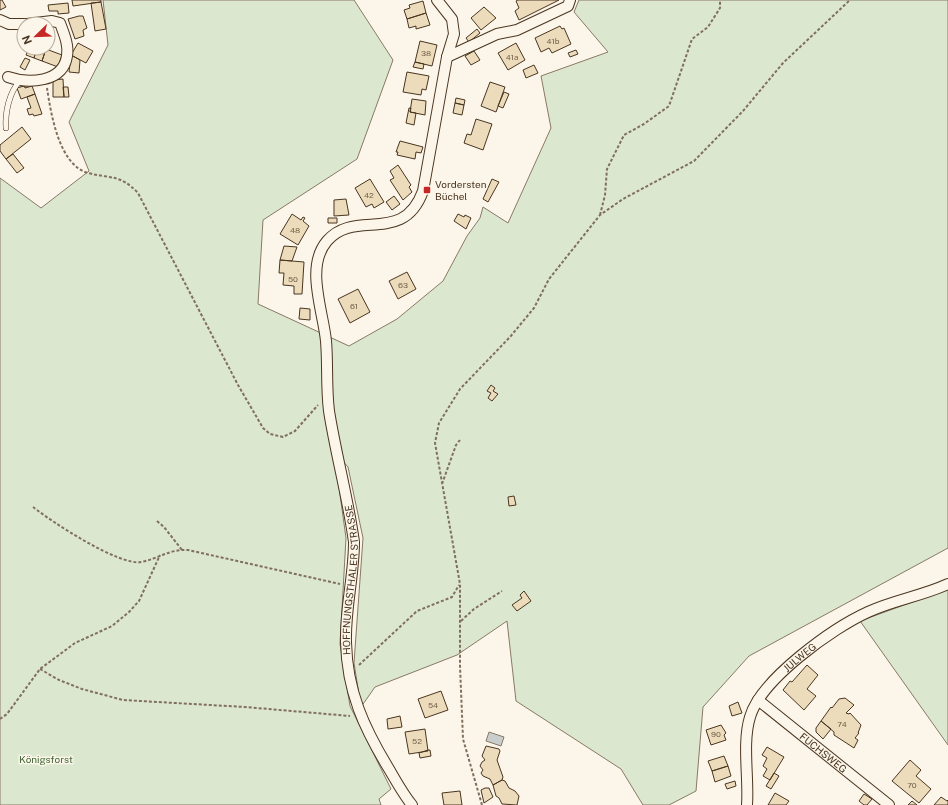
<svg xmlns="http://www.w3.org/2000/svg" width="948" height="805" font-family="'Public Sans',sans-serif">
<style>
.green{fill:#dce7d0;stroke:#887966}
.water{fill:#c9cecd;stroke:#887966}
.building{fill:#ecdcbc;stroke:#4a3520}
.lines{fill:none;stroke-linecap:round;stroke-linejoin:round}
.service-casing{stroke:#4a3520;stroke-width:6}
.minor-casing{stroke:#4a3520;stroke-width:12}
.path{stroke:#7f6f5c;stroke-width:2;stroke-dasharray:3 2;stroke-linecap:butt}
.service{stroke:#fbf6e9;stroke-width:5}
.minor{stroke:#fbf6e9;stroke-width:10}
.poi-dot{fill:#c62828;stroke:#fbf6e9;stroke-width:1.5}
.labels{text-anchor:middle;dominant-baseline:central;stroke-width:3;stroke-linejoin:round;paint-order:stroke}
.number-label{font-size:8px;fill:#725f47}
.poi-label{font-size:10px;fill:#4a3520;stroke:#fbf6e9;text-anchor:start}
.street-label{font-size:10px;fill:#4a3520;stroke:#fbf6e9}
.park-label{font-size:10px;fill:#436837;stroke:#fbf6e9}
</style>
<rect width="100%" height="100%" fill="#fbf6e9"/>
<path class="green" d="M103 0H354L393 60 357 159 263 220 258 304 349 346 397 319 443 281 467 236 480 218 483 207 508 223 551 128 541 76 608 52 574 12 579 0H948V548L749 656 703 707 696 791 669 805H643L621 769 516 701 507 621 457 655 375 687 361 707 354 663 363 538 348 467 334 451 346 538 340 644 350 706 391 789 379 799 381 805H0V178L41 208 89 171 69 122 108 45Z
M948 589V745L860 621Z"/>
<path class="water" d="M489 732 504 737 501 746 486 741Z"/>
<path class="building" d="M0 0H2L6 7 0 10Z
M72 0H101V2L73 6Z
M518 0H559L519 20 515 11 519 8 516 1Z
M423 1 426 13 407 19 404 10 410 8 409 5Z
M101 2 106 29 95 31 91 3Z
M68 3 69 13 58 14V11H49L48 5Z
M484 7 496 18 481 30 471 18Z
M426 13 430 25 416 29V26L409 28 407 19Z
M79 16H83L87 28 83 30 84 36 75 39 68 19Z
M560 26 562 29 564 28 571 44 552 53 549 48 541 52 535 38Z
M477 29 480 33 469 42 466 38Z
M420 41 437 45 432 66 415 62Z
M78 43 93 51 86 63 71 55Z
M516 43 525 60 508 70 498 53Z
M29 48H37L34 58 26 55Z
M37 48 44 50V48L46 49 42 61 34 58Z
M46 49 62 55 58 67 42 61Z
M576 50 578 54 570 57 568 53Z
M474 51 480 60 471 65 465 56Z
M71 55 80 60 79 73 69 72Z
M25 58 30 60 25 70 20 67Z
M415 62 424 64 423 69 413 67Z
M534 65 538 73 526 78 523 70Z
M407 72 429 76 426 90 422 89 421 95 403 92Z
M63 79 64 97H53V80Z
M490 82 505 87 496 112 481 106Z
M24 86 25 88 32 86 35 94 21 99 17 88Z
M63 87H68L69 97H64Z
M504 92 509 94 503 108 498 106Z
M35 94 42 114 34 116 33 114 29 115 27 109 31 108 27 97Z
M456 98 465 100 464 105 455 103Z
M412 99 426 101 425 115 410 112Z
M455 103 464 105 462 115 453 113Z
M409 108H411L410 112 416 113 414 125 406 123Z
M476 119 492 124 483 150 464 143 467 134 471 135Z
M22 127 31 139 6 159 0 151V145Z
M400 141 423 147 421 153 416 152 415 159 397 155 398 152H396Z
M13 154 24 168 17 173 6 159Z
M398 165 411 185 409 187 412 192 403 200 390 180 394 178 390 171Z
M370 179 384 202 374 208 372 204 366 207 355 188Z
M492 179 499 182 488 202 483 199Z
M394 196 400 204 392 210 386 202Z
M346 199 349 215 334 216V200Z
M292 214 301 220 303 217 305 218 303 221 309 226 298 245 280 234Z
M458 214 464 217 465 215 471 218 466 229 454 221Z
M328 218H337V223H328Z
M284 246 297 247 292 261 280 260Z
M280 260 304 262 302 294H294V286L283 285 284 273H279Z
M407 272 416 289 398 299 389 281Z
M358 289 370 312 350 323 338 299Z
M300 308 310 309V320L299 319Z
M491 385 495 388 493 391 498 394 492 401 488 398 491 393 487 391Z
M514 496 516 505 509 506 508 497Z
M524 591 531 601 517 611 512 605 522 598 520 595Z
M807 665 818 675 807 689 816 696 804 710 783 690 790 681 792 682Z
M441 691 448 710 425 718 418 699Z
M845 698 854 705 846 713 849 714 850 713 861 725 858 733H859L855 738 858 740 854 748 834 735V732L821 721 831 707 832 708 839 699Z
M738 702 742 713 732 716 729 706Z
M400 716 402 727 388 729 387 719Z
M821 721 831 729 823 739 816 732V728Z
M721 725 726 733 724 735 726 740 711 745 706 730Z
M425 729 428 751 409 754 405 732Z
M486 746 499 749 500 751 497 760 503 777 502 780 493 785 490 779 483 776 481 773 483 770 480 766 482 762 485 760 482 756Z
M767 747 784 757 770 780 763 776 767 769 763 766 767 758 762 755Z
M428 750H430L431 756 420 758 419 753Z
M724 756 728 766 712 771 708 761Z
M910 760 921 770 916 776 931 789 919 803 892 781Z
M728 766 731 776 715 782 712 771Z
M774 773 779 776 771 789 766 786Z
M502 780 505 781 509 788 515 791 519 796 517 805 502 804 499 798 496 796 493 785Z
M735 781 736 786 727 789 725 784Z
M485 788H489L493 797 484 803 481 790Z
M460 791 462 805H444L442 793Z
M775 793 789 801 786 805H768Z
M864 794 872 799 867 805H864L859 801Z
M941 797 947 801 948 800V805H934Z
M912 801 917 805H908Z"/>
<g class="lines">
<g class="service-casing">
<path id="service" d="M6 128C5 113 9 92 20 81"/>
</g>
<g class="minor-casing">
<g id="minor">
<path d="M0 20 9 24H24"/>
<path d="M447 57 497 34 517 30 568 6 570 0"/>
<path d="M8 77C28 84 63 83 67 56 69 45 64 34 60 23L52 21 27 24"/>
<path id="s1" d="M758 700 889 805"/>
<path id="s2" d="M412 805C403 794 396 781 389 769 364 728 347 691 346 642 345 608 354 576 354 542 348 498 336 455 329 411 326 387 328 364 326 341 323 310 305 267 327 241 355 208 403 246 423 191L447 57 454 34 452 19 437 0"/>
<path id="s3" d="M747 805C749 778 742 743 750 717 761 679 833 628 868 612 894 600 922 596 948 584"/>
</g>
</g>
<path class="path" d="M47 88C51 114 59 165 88 173 111 179 120 174 138 193L238 385 263 428 270 434 283 437 295 431 318 405
M600 215 605 195 607 169 624 135 644 124 669 106 692 39 708 27 720 8V0
M442 484 456 445 460 440
M33 507C52 522 119 566 141 562 158 559 169 549 188 550L340 584
M157 521 164 527 182 550
M461 621 474 609 502 591
M359 665 417 611 452 597 459 585
M40 669 59 680 82 689 123 700 245 707 350 716
M0 719 7 714 40 669 75 643 112 626 129 612 139 601 160 555
M482 805 463 739 460 666V584L435 443 439 423 460 389 510 337 534 308 549 279 600 215 623 199 694 161 743 111 783 63 850 0"/>
<use href="#service" class="service"/>
<use href="#minor" class="minor"/>
</g>
<rect class="poi-dot" x="423" y="186" width="8" height="8" rx="2"/>
<g class="labels">
<g class="number-label">
<text x="553" y="41">41b</text>
<text x="426" y="53">38</text>
<text x="512" y="57">41a</text>
<text x="369" y="195">42</text>
<text x="295" y="230">48</text>
<text x="293" y="279">50</text>
<text x="403" y="285">63</text>
<text x="354" y="306">61</text>
<text x="433" y="705">54</text>
<text x="842" y="724">74</text>
<text x="716" y="734">90</text>
<text x="417" y="741">52</text>
<text x="912" y="785">70</text>
</g>
<g class="poi-label">
<text x="435" y="184">Vordersten<tspan x="435" dy="12">Büchel</tspan></text>
</g>
<g class="street-label">
<text stroke="none"><textPath href="#s2" startOffset="241">HOFFNUNGSTHALER STRASSE</textPath></text>
<text stroke="none"><textPath href="#s3" startOffset="167">JULWEG</textPath></text>
<text stroke="none"><textPath href="#s1" startOffset="84">FUCHSWEG</textPath></text>
</g>
<g class="park-label">
<text x="46" y="759">Königsforst</text>
</g>
</g>
<g transform="translate(36 36) rotate(247)"><circle r="19" fill="#fbf6e9" stroke="#b4a999"/>
<path d="M0-3L7 15L0 10L-7 15Z" fill="#c62828"/>
<text y="-6" font-size="11" font-weight="bold" text-anchor="middle" fill="#4a3520">N</text>
</g>
</svg>
